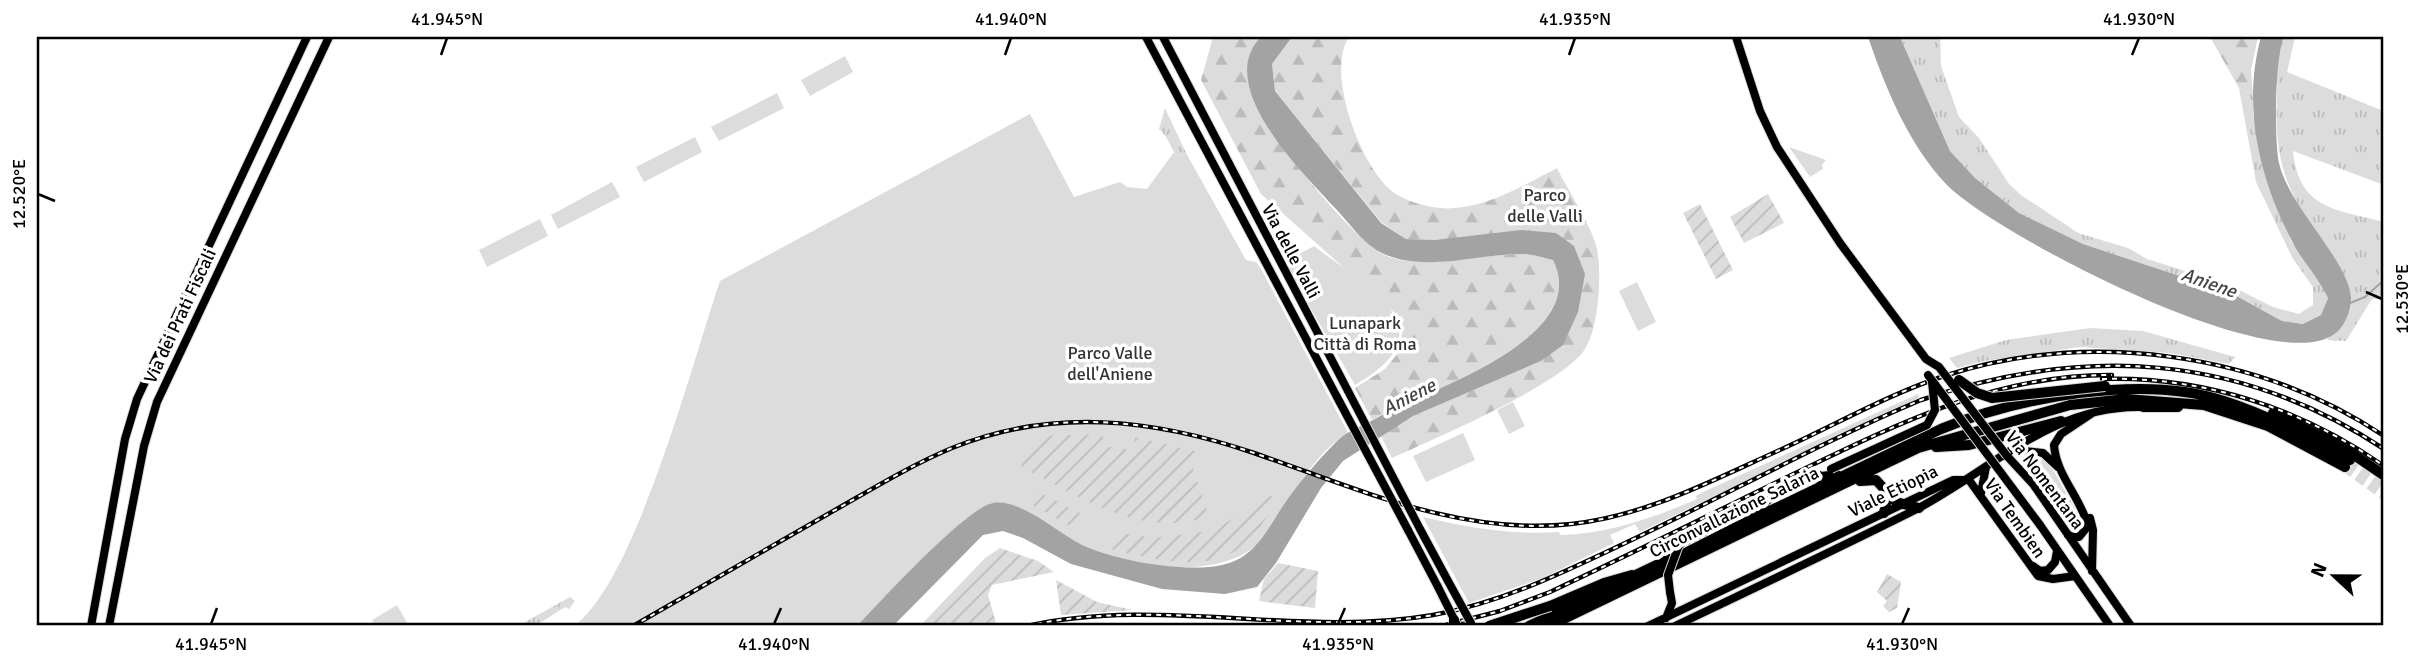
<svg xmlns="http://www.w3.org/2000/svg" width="2421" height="663" font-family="Signika,sans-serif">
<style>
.grass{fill:url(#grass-tufts)}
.forest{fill:url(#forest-firs)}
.park{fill:#dcdcdc}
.garden{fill:url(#garden-furrows)}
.water{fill:#a3a3a3}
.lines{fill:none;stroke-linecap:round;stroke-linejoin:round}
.stream{stroke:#a3a3a3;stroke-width:2}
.highway-tunnel{stroke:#d9d9d9;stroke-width:10;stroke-dasharray:10 5;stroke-linecap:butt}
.major-casing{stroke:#dbdbdb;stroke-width:10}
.highway-casing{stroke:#dbdbdb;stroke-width:12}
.major{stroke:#000;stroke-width:8}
.highway{stroke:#000;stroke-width:10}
.rail-casing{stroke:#000;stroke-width:4.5}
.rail{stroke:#fff;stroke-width:2;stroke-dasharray:5;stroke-linecap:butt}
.major-bridge-casing{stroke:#dbdbdb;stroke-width:10;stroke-linecap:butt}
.highway-bridge-casing{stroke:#dbdbdb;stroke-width:12;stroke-linecap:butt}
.major-bridge{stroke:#000;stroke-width:8}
.highway-bridge{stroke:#000;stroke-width:10}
.ticks{fill:none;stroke:#000;stroke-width:2.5}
.labels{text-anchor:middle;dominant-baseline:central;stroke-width:7;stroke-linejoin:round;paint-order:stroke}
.park-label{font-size:18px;fill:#333;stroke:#fff}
.street-label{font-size:18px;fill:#000;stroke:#fff}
.water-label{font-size:19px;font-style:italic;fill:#444;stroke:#fff}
.neatline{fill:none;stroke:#000;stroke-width:2.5}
.ticks-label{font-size:18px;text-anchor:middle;fill:#000}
</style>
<defs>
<pattern id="grass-tufts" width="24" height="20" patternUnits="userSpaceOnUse" patternTransform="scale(1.75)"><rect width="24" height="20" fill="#dcdcdc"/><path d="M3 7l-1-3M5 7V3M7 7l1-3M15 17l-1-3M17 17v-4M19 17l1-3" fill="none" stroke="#bbb"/></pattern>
<pattern id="forest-firs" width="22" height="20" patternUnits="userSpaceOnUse" patternTransform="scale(1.75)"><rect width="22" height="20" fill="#dcdcdc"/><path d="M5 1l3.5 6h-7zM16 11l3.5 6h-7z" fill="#bbb"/></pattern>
<pattern id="garden-furrows" width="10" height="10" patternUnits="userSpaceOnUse" patternTransform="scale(1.75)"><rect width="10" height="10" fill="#dcdcdc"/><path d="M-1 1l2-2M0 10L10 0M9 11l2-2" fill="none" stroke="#bbb"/></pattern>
</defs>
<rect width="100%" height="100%" fill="#fff"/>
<path class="grass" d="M1900 37H1940L1941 66 1959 117 1979 138 2009 184 2021 195 2078 233 2128 248 2147 259 2227 284 2273 307 2299 314 2313 305V287L2293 259 2256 182 2239 88 2253 95V115L2291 241 2317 275 2328 298 2321 315 2304 324 2282 321 2231 293 2083 244 2019 213 1975 178 1950 151Z
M2284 37H2295L2287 72 2381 110 2384 109V185L2293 151C2299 210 2336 209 2384 222V299H2372L2346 341 2326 340C2340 329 2354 314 2351 296 2346 268 2323 245 2308 222 2280 176 2275 148 2277 95 2278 77 2276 53 2284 37Z
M1165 108 1186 153 1178 156C1169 148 1170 138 1159 129Z
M2090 328 2143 331 2235 357 2229 364 2170 353 2080 347 1985 361 1957 368 1949 358 2006 340Z
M2022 454 2038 456 2048 461 2086 528 2078 533Z
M570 597 575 601 569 609 565 607 535 626H518Z"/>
<path class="forest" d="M1213 37H1261C1253 45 1246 69 1248 81 1253 119 1356 246 1389 257 1431 270 1480 254 1522 254 1532 254 1543 258 1553 260 1593 340 1422 392 1372 420L1355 388 1385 369 1398 353 1403 330 1397 315 1261 194 1201 80Z
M1292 37H1349C1325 72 1361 168 1393 192 1402 199 1420 205 1432 207 1476 215 1520 187 1557 168 1567 189 1593 228 1597 249 1602 273 1599 327 1585 349 1563 384 1434 439 1392 458L1380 434 1413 416 1541 361 1574 246 1406 239 1381 222 1275 91 1272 64Z
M2210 37H2258L2251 70 2253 95 2239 88Z"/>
<path class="park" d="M845 56 853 72 810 96 801 80Z
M777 93 784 108 719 141 711 127Z
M1030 114 1074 197 1120 182 1127 187 1147 189 1174 152 1178 156 1186 153 1246 260 1256 262 1261 269 1348 433C1311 454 1292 501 1268 533 1231 584 1134 569 1083 546 1069 539 1056 528 1042 521 1025 514 1008 509 991 503 941 540 899 581 857 626H574C636 581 693 360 720 281Z
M695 137 702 152 644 182 636 167Z
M1789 147 1826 160 1822 165 1823 169 1810 177Z
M612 182 620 197 558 229 551 215Z
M540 219 548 236 487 267 479 250Z
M1314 246C1369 288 1451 330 1355 385L1284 262Z
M1637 282 1656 322 1638 331 1619 291Z
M1918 394 1919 398 1640 532 1635 524 1610 535 1614 543 1543 578 1469 603 1423 517C1469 528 1512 535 1559 532L1560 535C1608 534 1653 518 1697 499L1696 496 1701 493Z
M1513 402 1525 426 1509 434 1497 410Z
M1463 433 1475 460 1426 482 1413 456Z
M397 605 409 626H375L372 620Z"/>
<path class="garden" d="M1768 194 1784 223 1744 243 1730 217Z
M1700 204 1733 270 1716 279 1683 213Z
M1103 434V446L1132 450 1135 437 1198 452 1193 469 1207 511 1204 518C1137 538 1078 495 1021 467L1025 446 1042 443 1043 436Z
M1034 489 1080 513 1073 528 1028 502Z
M1268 494 1277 500C1266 519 1252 542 1232 553 1198 572 1145 557 1110 549L1114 532 1155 538 1216 530Z
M1000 548 1038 561 1054 572 992 585 988 595 997 626H952L948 622 942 626H920L985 558Z
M1278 563 1318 571 1315 608 1259 601 1264 579Z
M1887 574 1901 582 1897 608 1889 612 1883 606 1887 601 1877 592Z
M1056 580 1097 602 1132 610 1061 615Z"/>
<path class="water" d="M1261 37H1292L1272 64 1275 91 1381 223 1406 239 1435 240 1521 230 1556 233 1574 246 1585 274 1578 312 1563 345 1541 361 1413 416 1343 461 1321 488 1276 563 1257 587 1225 594 1162 589 1071 564 1023 538 1003 531 983 535 893 626H857C879 603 967 507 993 503 1020 498 1058 533 1082 545 1116 561 1185 573 1222 565 1257 558 1268 527 1287 500 1302 479 1320 458 1338 440 1348 431 1363 425 1375 419 1424 391 1593 340 1553 260 1543 258 1532 254 1522 254 1480 254 1430 271 1389 256 1365 248 1351 224 1334 207 1302 172 1213 85 1261 37Z
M1868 37H1900L1950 151 1975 178 2019 213 2083 244 2231 293 2282 321 2303 324 2321 315 2328 298C2317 275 2301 260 2291 239 2259 177 2242 105 2261 37H2284C2275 55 2274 141 2279 163 2289 207 2348 260 2351 297 2352 308 2346 323 2338 331 2284 386 1995 234 1947 185 1908 144 1886 89 1868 37Z"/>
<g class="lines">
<path class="stream" d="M2350 303 2365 297 2384 280"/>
<path class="highway-tunnel" d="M2350 460 2384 484
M2345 467 2384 495"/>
<g class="major-casing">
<path id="major" d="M1146 37 1337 397
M1163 37 1348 391
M1736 37 1760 111 1777 147 1840 243 1926 359 1939 367
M2014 450 2043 453 2058 467
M2007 456 2033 484 2131 626
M1969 480 2038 576 2053 579 2075 576
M1981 493 1986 467
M2090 518 2093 530 2092 571
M1726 521 1819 475
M2040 525 2110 626
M1420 529 1448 581
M1408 530 1438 587
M2068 535 2079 537 2088 526C2081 498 2056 475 2054 445L2061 434 2091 414
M2033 566 2040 571 2048 570 2055 562 2057 551
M1666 618 1672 603 1670 592
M91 626 125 439 137 399 307 37
M109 626 144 446 157 402 329 37
M1648 626 1953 480H1969
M1675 626C1755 588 1835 550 1915 510 1991 471 2052 404 2143 407"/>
</g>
<g class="highway-casing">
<path id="highway" d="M2143 407H2178
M2273 413 2341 446 2382 474
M1936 447 1969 445 2061 421
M1814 478 1837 475
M1860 481 1876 480 1896 502 1919 508
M1884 513 1888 494
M1750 519 1766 501
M1550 606 1604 583 1632 575
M1529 626 1941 429C2019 397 2142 374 2224 401 2268 415 2310 437 2350 460
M1549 626 1918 448 2070 405 2126 399 2204 405 2268 426 2345 467"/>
</g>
<use href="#major" class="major"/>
<use href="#highway" class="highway"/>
<g class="rail-casing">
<path id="rail" d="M2102 379C2203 376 2301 408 2384 466
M633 626C698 589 763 551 828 514 869 491 909 466 952 448 1053 407 1154 419 1254 453 1356 488 1460 536 1571 524 1646 516 1713 480 1782 449 1835 425 1889 394 1944 376 2089 329 2258 352 2384 436
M1027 626C1161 596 1299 638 1433 615 1500 603 1560 574 1621 545 1721 498 1819 443 1921 400 2084 345 2238 353 2384 449
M1442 626 1500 611 1550 592C1629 555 1707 516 1785 478 1889 428 1993 374 2112 375"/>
</g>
<use href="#rail" class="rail"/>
<g class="major-bridge-casing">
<path id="major-bridge" d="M1939 367 2007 456
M1928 375 2040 525
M1348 391 1420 529
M1337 397 1408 530
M1831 469 1927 425 1935 410 1932 382
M1448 581 1471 623
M1438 587 1457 625
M1670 592 1668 575 1679 545 1726 521"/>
</g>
<g class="highway-bridge-casing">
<path id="highway-bridge" d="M1959 380 1977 393 1992 398 2105 386
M1454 626V620
M1489 626 1550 606"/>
</g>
<use href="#major-bridge" class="major-bridge"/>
<use href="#highway-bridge" class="highway-bridge"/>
</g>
<path class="ticks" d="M441 55 447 38M1005 55 1011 38M1569 55 1575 38M2132 55 2139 38M38 194 55 201M2366 292 2382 299M211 624 217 608M774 624 781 608M1338 624 1345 608M1902 624 1909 608"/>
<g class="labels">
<g class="park-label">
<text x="1545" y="195">Parco<tspan x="1545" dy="21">delle Valli</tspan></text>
<text x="1365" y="323">Lunapark<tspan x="1365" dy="21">Città di Roma</tspan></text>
<text x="1110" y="353">Parco Valle<tspan x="1110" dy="21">dell'Aniene</tspan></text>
</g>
<g class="street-label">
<text transform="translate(1291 251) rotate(62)">Via delle Valli</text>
<text transform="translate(180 316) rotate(-65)">Via dei Prati Fiscali</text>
<text transform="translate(2045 480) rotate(53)">Via Nomentana</text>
<text transform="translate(1893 491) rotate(-26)">Viale Etiopia</text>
<text transform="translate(1734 512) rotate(-26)">Circonvallazione Salaria</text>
<text transform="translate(2015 518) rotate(55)">Via Tembien</text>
</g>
<g class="water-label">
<text transform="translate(2209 283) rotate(19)">Aniene</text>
<text transform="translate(1409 397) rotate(-27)">Aniene</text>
</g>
</g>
<rect width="2421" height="663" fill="none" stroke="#ffffff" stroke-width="77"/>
<g transform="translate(2334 576) rotate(292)" stroke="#ffffff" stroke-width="5" paint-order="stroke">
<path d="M0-5L12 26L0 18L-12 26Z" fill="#000000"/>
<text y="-10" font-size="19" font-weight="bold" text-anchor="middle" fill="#000000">N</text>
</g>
<rect x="38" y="38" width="2344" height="586" class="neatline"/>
<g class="ticks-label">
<text x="447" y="25">41.945°N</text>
<text x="1011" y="25">41.940°N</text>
<text x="1575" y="25">41.935°N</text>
<text x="2139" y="25">41.930°N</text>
<text transform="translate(19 194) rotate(-90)" y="6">12.520°E</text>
<text transform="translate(2402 299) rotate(-90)" y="6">12.530°E</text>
<text x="211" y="650">41.945°N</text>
<text x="774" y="650">41.940°N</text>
<text x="1338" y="650">41.935°N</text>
<text x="1902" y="650">41.930°N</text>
</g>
</svg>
